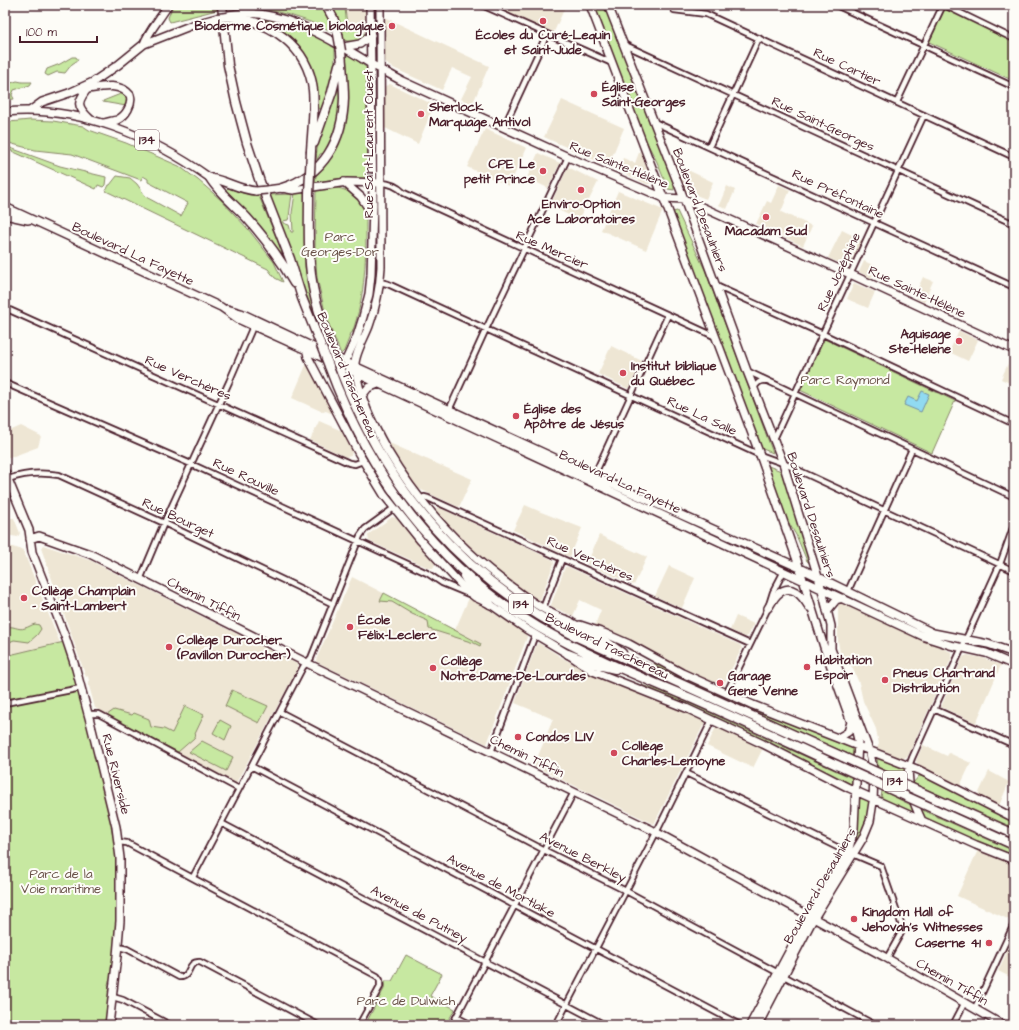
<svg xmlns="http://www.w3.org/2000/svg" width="1019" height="1030" font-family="'Architects Daughter',sans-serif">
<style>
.built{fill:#eee6d4}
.green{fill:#c7e8a1;stroke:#888466}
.water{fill:#90daf1;stroke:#748fa2}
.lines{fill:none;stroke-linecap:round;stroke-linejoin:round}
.street-casing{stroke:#4a1f2b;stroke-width:8}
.secondary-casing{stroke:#4a1f2b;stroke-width:10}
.primary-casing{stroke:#4a1f2b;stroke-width:10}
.highway-casing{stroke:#4a1f2b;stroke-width:11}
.street{stroke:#fdfcf7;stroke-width:4.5}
.secondary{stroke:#fdfcf7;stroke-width:7}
.primary{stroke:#fdfcf7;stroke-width:7}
.highway{stroke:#fdfcf7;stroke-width:8}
.primary-bridge-casing{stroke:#4a1f2b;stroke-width:10;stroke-linecap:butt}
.highway-bridge-casing{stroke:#4a1f2b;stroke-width:11;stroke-linecap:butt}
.primary-bridge{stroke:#fdfcf7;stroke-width:7}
.highway-bridge{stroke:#fdfcf7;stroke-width:8}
.poi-dot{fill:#d1495b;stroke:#fdfcf7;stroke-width:1.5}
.labels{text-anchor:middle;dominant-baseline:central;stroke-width:4;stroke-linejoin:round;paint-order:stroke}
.shield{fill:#fdfcf7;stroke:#806168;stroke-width:1}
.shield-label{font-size:12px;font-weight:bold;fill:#4a1f2b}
.poi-label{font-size:13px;font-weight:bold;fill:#4a1f2b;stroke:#fdfcf7;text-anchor:start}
.street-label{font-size:13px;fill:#4a1f2b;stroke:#fdfcf7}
.park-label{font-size:13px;fill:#695148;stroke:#fdfcf7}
</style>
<rect width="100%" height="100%" fill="#fdfcf7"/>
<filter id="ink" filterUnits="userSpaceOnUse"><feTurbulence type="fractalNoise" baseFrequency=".025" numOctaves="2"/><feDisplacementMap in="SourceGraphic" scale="8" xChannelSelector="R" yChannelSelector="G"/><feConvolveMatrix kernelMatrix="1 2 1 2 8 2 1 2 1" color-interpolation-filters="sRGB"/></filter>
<g filter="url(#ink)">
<path class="built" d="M342 5H366V30L365 33 347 24 345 9Z
M502 5H566L553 34 500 9Z
M384 17 489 66 472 105 461 99 472 77 452 68 442 90 389 66 385 61Z
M390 84 434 105 418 144 385 128V86Z
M562 100 624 128 608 166 544 137Z
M485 129 527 148 509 186 467 167Z
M640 150 652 181 650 184H647L617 170 623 158 635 163Z
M538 153 560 163 548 188 527 178Z
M673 163 713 182 706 199 683 190Z
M568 167 598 182 579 220 550 206Z
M779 185 790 190 781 212 812 226 803 246 756 224 767 201 771 203Z
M727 186 735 190 727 209 719 205Z
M618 191 663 210 646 250 601 230Z
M842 230 862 240 849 266 848 267 828 258Z
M864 261 877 267 871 278 859 272Z
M923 277 933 281 924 302 914 297Z
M854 283 875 292 868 308 847 299Z
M959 331 978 340 968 361 949 352Z
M611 346 642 361 629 389 598 374Z
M1012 355 1014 356V385L1001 379Z
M307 363 333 412 330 413 326 411 323 412 292 398Z
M319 421 342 431 352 451 351 456 346 457 310 440Z
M21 426 41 436 38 447 6 459 5 433Z
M387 442 472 479 459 507 417 488Z
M525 505 541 512 582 528 570 557 513 530Z
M438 507 553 560 554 563 540 600H538L518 587 499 572 470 547 436 512V509Z
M392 517 396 518 434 560 435 564 433 568H429L369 541 368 536 369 534Z
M5 518H14L20 533 18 537 5 535Z
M599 535 647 557 634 585 587 564Z
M5 543H7L9 546 23 550 60 643 5 656Z
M43 545 89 560 297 664 298 668 236 783 95 708 88 682 89 681 88 676 86 677 41 548Z
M669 566 695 578 682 608 655 596Z
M565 567H568L740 645 742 648 723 686 720 687 685 671 633 642 595 625 601 610 580 600 573 616 552 607 551 605Z
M352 577 455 630 469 598 481 604 526 634 527 637 487 744 317 662 316 660Z
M843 603 951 652 952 657 908 756 902 759 877 748 879 744 876 729 863 701 859 683 852 667 840 653 838 641V604Z
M736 616 754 624 748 636 745 637 730 630Z
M538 643 540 644 566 660 593 674 634 692 670 705 703 720 705 722 654 824 534 766 553 719 515 703 536 646Z
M967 655 983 658 1001 665 976 723 941 707 963 657Z
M716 727 763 748 753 768 707 746Z
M923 745 947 756 949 753 971 763 960 786 918 765 916 761Z
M989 771 1009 782 999 806 978 795Z
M978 850 1014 864V912L1010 920 957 896Z
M1014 937V979L998 971Z"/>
<path class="green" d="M173 5H217V10L170 22 168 18Z
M225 5H320L328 19 331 31C299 16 261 4 226 9Z
M332 5H342L345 9 347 24 365 34C360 42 353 43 344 40L339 21Z
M592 5H606L674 185V190L668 189 657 162 639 127Z
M944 7 1014 40V81L927 41Z
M252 16C282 20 304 30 331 43V46L335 48C336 70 330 89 321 109H319C317 97 317 86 314 75 306 45 281 24 252 16Z
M346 52 367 68 368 178H344L315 182 316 176C354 135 349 103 346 52Z
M72 57H76L78 60 72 64 65 73 57 72 48 76 45 74 47 69 60 64Z
M17 81 22 82H32L30 85 14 90 12 95 14 99 7 100V96H5V85Z
M338 87 340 88C341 113 336 130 325 153L320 154 317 160C313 146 333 104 338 87Z
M123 93 128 97 126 106 103 102V101Z
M30 120 53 121 83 126 89 130 126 143 179 166 198 180 221 200 248 229 274 262 283 282 275 278 268 269 106 191 109 185H110L117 176 130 178 137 184 146 197 181 216 188 203 148 182V179L143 176 141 180 72 154 35 150 5 142V123H9V122Z
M5 146 60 166 106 177 105 185 103 187 98 185 96 189 5 148Z
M332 187C349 189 363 198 366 215 366 256 366 295 352 333H350L349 336H350L344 351 341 354 327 320 317 278 315 247 316 190Z
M228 188 243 193 259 196 285 259 284 260 247 212 226 190Z
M295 193H305V267L309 292 316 320 268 195 292 194 289 217 288 220 283 221V223L289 225 291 232H293L292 213Z
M677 211 705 270 773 453 760 448 673 212Z
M824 339 955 401 932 453 800 390Z
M766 465 781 471 812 565 807 561 796 535 787 520Z
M384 593 481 644 480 646 474 643 429 629 428 621 412 614 392 602 380 601Z
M35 624 39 625 41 629 37 635 29 642 14 640 5 644V628C13 624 18 631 25 628 29 627 31 625 35 624Z
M64 642C83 703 98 764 112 826L111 827 113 837H114C120 885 116 933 111 980H109L108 985 109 986 108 992 110 993 106 1025H5V656Z
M655 663 682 677 742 704 854 749 853 756 693 684 658 667 654 664Z
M622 679 657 690 678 698 852 778V785L700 711Z
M232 690 268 706 259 723 225 706Z
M185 706 204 715 195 734 196 735 194 738 178 752 107 715 114 710 132 715 134 713 149 719 151 727 164 729 172 733Z
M220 720 231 726 225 740 213 733Z
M202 741 233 757 226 771 189 752Z
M877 758 905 769 904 779 878 767Z
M919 776H923L1014 821V828L913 783Z
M882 791 911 805 914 814 881 798Z
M859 797 870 802C868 817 864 834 854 846L853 845 858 822Z
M920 809 1014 851V857L990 847 926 819 923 816Z
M406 955 442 974 430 996 455 1009 446 1025H365L384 989 385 981H392Z"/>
<path class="water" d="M922 391 929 394 921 412 904 405 908 397 917 401Z"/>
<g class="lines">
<g class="street-casing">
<path id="street" d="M482 5 612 63
M671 5 674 10 706 14 1014 157
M836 5 1014 87
M944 5 1014 39
M623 44 1014 224
M897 102 943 5
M654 122 1014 287
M504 127 547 34
M709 147 759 38
M381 183C390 183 398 187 404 193L716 337
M380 282 388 284 760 455 785 464 1014 571
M716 286 823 334 1014 424
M5 308 349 463 355 464 363 461
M747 371 1014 497
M5 383 191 464 427 573 442 583 471 595
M754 388C757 383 760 380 766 381
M449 410 486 329 568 157
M774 439 924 115
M593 478 668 315
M8 479C25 473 41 472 59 475L164 523 333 604
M421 499 424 497 428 498 750 644
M140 580 164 523 229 382 254 324
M848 591 912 449
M543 608 562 559
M726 694 768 608 773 592 784 571
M5 703 81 688
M934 709 1014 745
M280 712 544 850 626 891 875 1025
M89 714H99L239 789
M491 752 535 635
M251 766 740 1025
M909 766 912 758 1000 564 1014 525
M686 773 841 849 881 866 902 926 901 933 887 958
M221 823 605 1025
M119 842 127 843 377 976 380 980V987L359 1025
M193 877 303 667 311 658 360 536 365 529 394 508
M118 947 127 949 179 977C192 978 186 961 200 962L318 1025
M113 997 123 1000 170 1025
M975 1008 1014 924
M456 1017 472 1025
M452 1025 574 792
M556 1025 658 829 712 720
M953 1025 965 1002"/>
</g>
<g class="secondary-casing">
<path id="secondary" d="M380 5 381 267C380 287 376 307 369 326 365 337 354 355 355 366 359 397 372 423 387 450 419 504 462 551 513 588 530 601 550 615 570 621
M590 5 662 194 760 455 797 560 824 647 851 722 855 728 858 740 854 829 848 852 806 920 750 1025
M608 5 684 199 747 371 783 463 822 590 831 626V649L870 753 874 773 873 802 870 821 863 838 811 923 758 1025
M5 6V5
M371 64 402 81 568 157 664 198 684 199 850 274 1014 350
M5 207 221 307 238 319 302 348 925 637 950 645 986 653 1014 665
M5 215 28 220
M227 309 241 313 313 347 594 476 800 568 933 633 988 644 1014 653
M310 346 307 352 308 357 359 454 384 495 421 541 463 587 475 597 490 604 526 629 568 654 593 671 686 708 763 744 849 788 976 845 1014 860
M346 366 345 362 357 336 363 317 369 294 371 275 373 205 370 5
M361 397 368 388 378 384
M5 472 29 530 32 552 66 639 76 669 91 725 116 827 120 858V921L117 956 109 1025
M30 539 39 536 90 554 313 666 652 830 883 956 1003 1025
M768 608C771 604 773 599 777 595 791 581 802 596 809 607
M827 611 836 600 843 598
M580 625 604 633 629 644 682 673 753 705 919 770 1014 818
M838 738 848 732 851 722
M909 766C906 785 914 804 922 821"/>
</g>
<g class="primary-casing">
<path id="primary" d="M228 15C277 5 331 39 371 64
M144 44C149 30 161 18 168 5
M343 47 360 44 371 35
M88 88C77 102 76 106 90 119
M82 90C98 88 118 81 130 95 133 104 126 116 117 120 113 121 108 122 104 123
M31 110 42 102 69 93 93 82 118 65 144 44 195 24 217 18
M5 112C79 105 151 136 210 178 226 180 239 190 256 191
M344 182 361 197 371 212
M267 190 282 188 293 190 347 182 381 183"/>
</g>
<g class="highway-casing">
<path id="highway" d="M222 5 228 65 236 102 247 143 260 182 290 259 302 298 320 343
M326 5 333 18 338 34
M228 17C270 20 308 46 313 90 315 110 312 131 311 151
M314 143 332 92 339 65
M210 178C219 193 235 205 247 218 265 238 281 260 294 283
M282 188C324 175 343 140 344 98 344 82 342 67 341 51
M309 194C309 228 307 263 315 297 319 315 326 332 332 350
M329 366C369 475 437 567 538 627 586 655 638 676 688 697 739 719 789 743 839 766
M341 372C387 491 462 577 575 636L843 757
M464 576 471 588 490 604
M566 620 605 641 622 653
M568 654 594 664 615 669
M947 804 1014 834
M943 813 1014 845"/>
</g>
<use href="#street" class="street"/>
<use href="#secondary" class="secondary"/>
<use href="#primary" class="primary"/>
<use href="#highway" class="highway"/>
<g class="primary-bridge-casing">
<path id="primary-bridge" d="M256 191 267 190"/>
</g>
<g class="highway-bridge-casing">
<path id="highway-bridge" d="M217 18 228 17
M338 34 341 51
M309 194 311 151
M320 343 329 366
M332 350 341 372
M843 757 947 804
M839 766 943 813"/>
</g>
<use href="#primary-bridge" class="primary-bridge"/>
<use href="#highway-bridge" class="highway-bridge"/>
</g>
</g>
<g class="poi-dot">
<circle cx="543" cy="21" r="4"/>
<circle cx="392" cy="26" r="4"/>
<circle cx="594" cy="94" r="4"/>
<circle cx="421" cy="114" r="4"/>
<circle cx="543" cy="171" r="4"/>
<circle cx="581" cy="190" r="4"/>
<circle cx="766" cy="217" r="4"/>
<circle cx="959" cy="341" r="4"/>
<circle cx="623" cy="373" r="4"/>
<circle cx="516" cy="416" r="4"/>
<circle cx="24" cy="598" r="4"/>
<circle cx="350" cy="627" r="4"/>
<circle cx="169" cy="647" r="4"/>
<circle cx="807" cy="667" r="4"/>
<circle cx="433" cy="668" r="4"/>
<circle cx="885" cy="680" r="4"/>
<circle cx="720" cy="683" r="4"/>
<circle cx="518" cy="737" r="4"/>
<circle cx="614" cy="753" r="4"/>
<circle cx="854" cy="919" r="4"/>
<circle cx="989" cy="943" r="4"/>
</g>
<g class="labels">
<g class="shield">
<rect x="135" y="130" width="24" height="20" rx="3"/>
<rect x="509" y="594" width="24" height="20" rx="3"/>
<rect x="883" y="771" width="24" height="20" rx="3"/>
</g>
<g class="shield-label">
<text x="147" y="140">134</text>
<text x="521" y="604">134</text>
<text x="895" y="781">134</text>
</g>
<g class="poi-label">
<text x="384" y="26" text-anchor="end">Bioderme Cosmétique biologique</text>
<text x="543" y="35" text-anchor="middle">Écoles du Curé-Lequin<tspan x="543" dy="15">et Saint-Jude</tspan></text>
<text x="602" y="87">Église<tspan x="602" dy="15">Saint-Georges</tspan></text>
<text x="429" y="107">Sherlock<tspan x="429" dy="15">Marquage Antivol</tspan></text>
<text x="535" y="164" text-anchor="end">CPE Le<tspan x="535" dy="15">petit Prince</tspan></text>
<text x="581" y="204" text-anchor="middle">Enviro-Option<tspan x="581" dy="15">Ace Laboratoires</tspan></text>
<text x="766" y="231" text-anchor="middle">Macadam Sud</text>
<text x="951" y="334" text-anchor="end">Aguisage<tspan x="951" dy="15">Ste-Helene</tspan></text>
<text x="631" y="366">Institut biblique<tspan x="631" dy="15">du Québec</tspan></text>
<text x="524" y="409">Église des<tspan x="524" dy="15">Apôtre de Jésus</tspan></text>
<text x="32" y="591">Collège Champlain<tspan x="32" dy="15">- Saint-Lambert</tspan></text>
<text x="358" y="620">École<tspan x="358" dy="15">Félix-Leclerc</tspan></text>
<text x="177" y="640">Collège Durocher<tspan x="177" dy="15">(Pavillon Durocher)</tspan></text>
<text x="815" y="660">Habitation<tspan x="815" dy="15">Espoir</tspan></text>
<text x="441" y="661">Collège<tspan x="441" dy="15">Notre-Dame-De-Lourdes</tspan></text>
<text x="893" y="673">Pneus Chartrand<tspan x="893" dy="15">Distribution</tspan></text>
<text x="728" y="676">Garage<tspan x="728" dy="15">Gene Venne</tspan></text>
<text x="526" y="737">Condos LIV</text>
<text x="622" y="746">Collège<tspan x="622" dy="15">Charles-Lemoyne</tspan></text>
<text x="862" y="912">Kingdom Hall of<tspan x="862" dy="15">Jehovah's Witnesses</tspan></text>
<text x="981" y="943" text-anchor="end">Caserne 41</text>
</g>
<g class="street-label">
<text transform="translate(847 67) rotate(25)">Rue Cartier</text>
<text transform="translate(823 124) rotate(25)">Rue Saint-Georges</text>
<text transform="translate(369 144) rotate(-90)">Rue Saint-Laurent Ouest</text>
<text transform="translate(619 165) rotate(22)">Rue Sainte-Hélène</text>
<text transform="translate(838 194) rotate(25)">Rue Préfontaine</text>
<text transform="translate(700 210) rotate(69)">Boulevard Desaulniers</text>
<text transform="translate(552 250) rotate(24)">Rue Mercier</text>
<text transform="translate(133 254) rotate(25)">Boulevard La Fayette</text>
<text transform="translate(839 272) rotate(-65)">Rue Joséphine</text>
<text transform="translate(917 292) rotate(25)">Rue Sainte-Hélène</text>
<text transform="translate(347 375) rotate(67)">Boulevard Taschereau</text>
<text transform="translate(188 378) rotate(24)">Rue Verchères</text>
<text transform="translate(702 416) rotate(25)">Rue La Salle</text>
<text transform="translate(246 477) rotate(25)">Rue Rouville</text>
<text transform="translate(620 482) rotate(25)">Boulevard La Fayette</text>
<text transform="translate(811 515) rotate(72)">Boulevard Desaulniers</text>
<text transform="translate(178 518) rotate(25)">Rue Bourget</text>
<text transform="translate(590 559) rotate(24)">Rue Verchères</text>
<text transform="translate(204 599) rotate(27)">Chemin Tiffin</text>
<text transform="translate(607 646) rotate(26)">Boulevard Taschereau</text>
<text transform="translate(527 756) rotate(26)">Chemin Tiffin</text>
<text transform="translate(116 774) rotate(76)">Rue Riverside</text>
<text transform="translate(583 857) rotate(27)">Avenue Berkley</text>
<text transform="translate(501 886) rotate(28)">Avenue de Mortlake</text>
<text transform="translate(820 886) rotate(-60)">Boulevard Desaulniers</text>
<text transform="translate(419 914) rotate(28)">Avenue de Putney</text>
<text transform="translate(952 982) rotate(30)">Chemin Tiffin</text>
</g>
<g class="park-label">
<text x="340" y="237">Parc<tspan x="340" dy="15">Georges-Dor</tspan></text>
<text x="845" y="380">Parc Raymond</text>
<text x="61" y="874">Parc de la<tspan x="61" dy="15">Voie maritime</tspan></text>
<text x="406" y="1001">Parc de Dulwich</text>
</g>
</g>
<rect width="1019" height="1030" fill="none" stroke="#fdfcf7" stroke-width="20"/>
<rect x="10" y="10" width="999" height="1010" fill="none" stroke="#4a1f2b" stroke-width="1.5" filter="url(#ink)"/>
<path d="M20 36v6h77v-6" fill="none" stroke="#4a1f2b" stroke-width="2"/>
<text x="26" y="36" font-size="12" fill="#4a1f2b" stroke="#fdfcf7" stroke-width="3" paint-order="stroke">100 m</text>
</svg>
